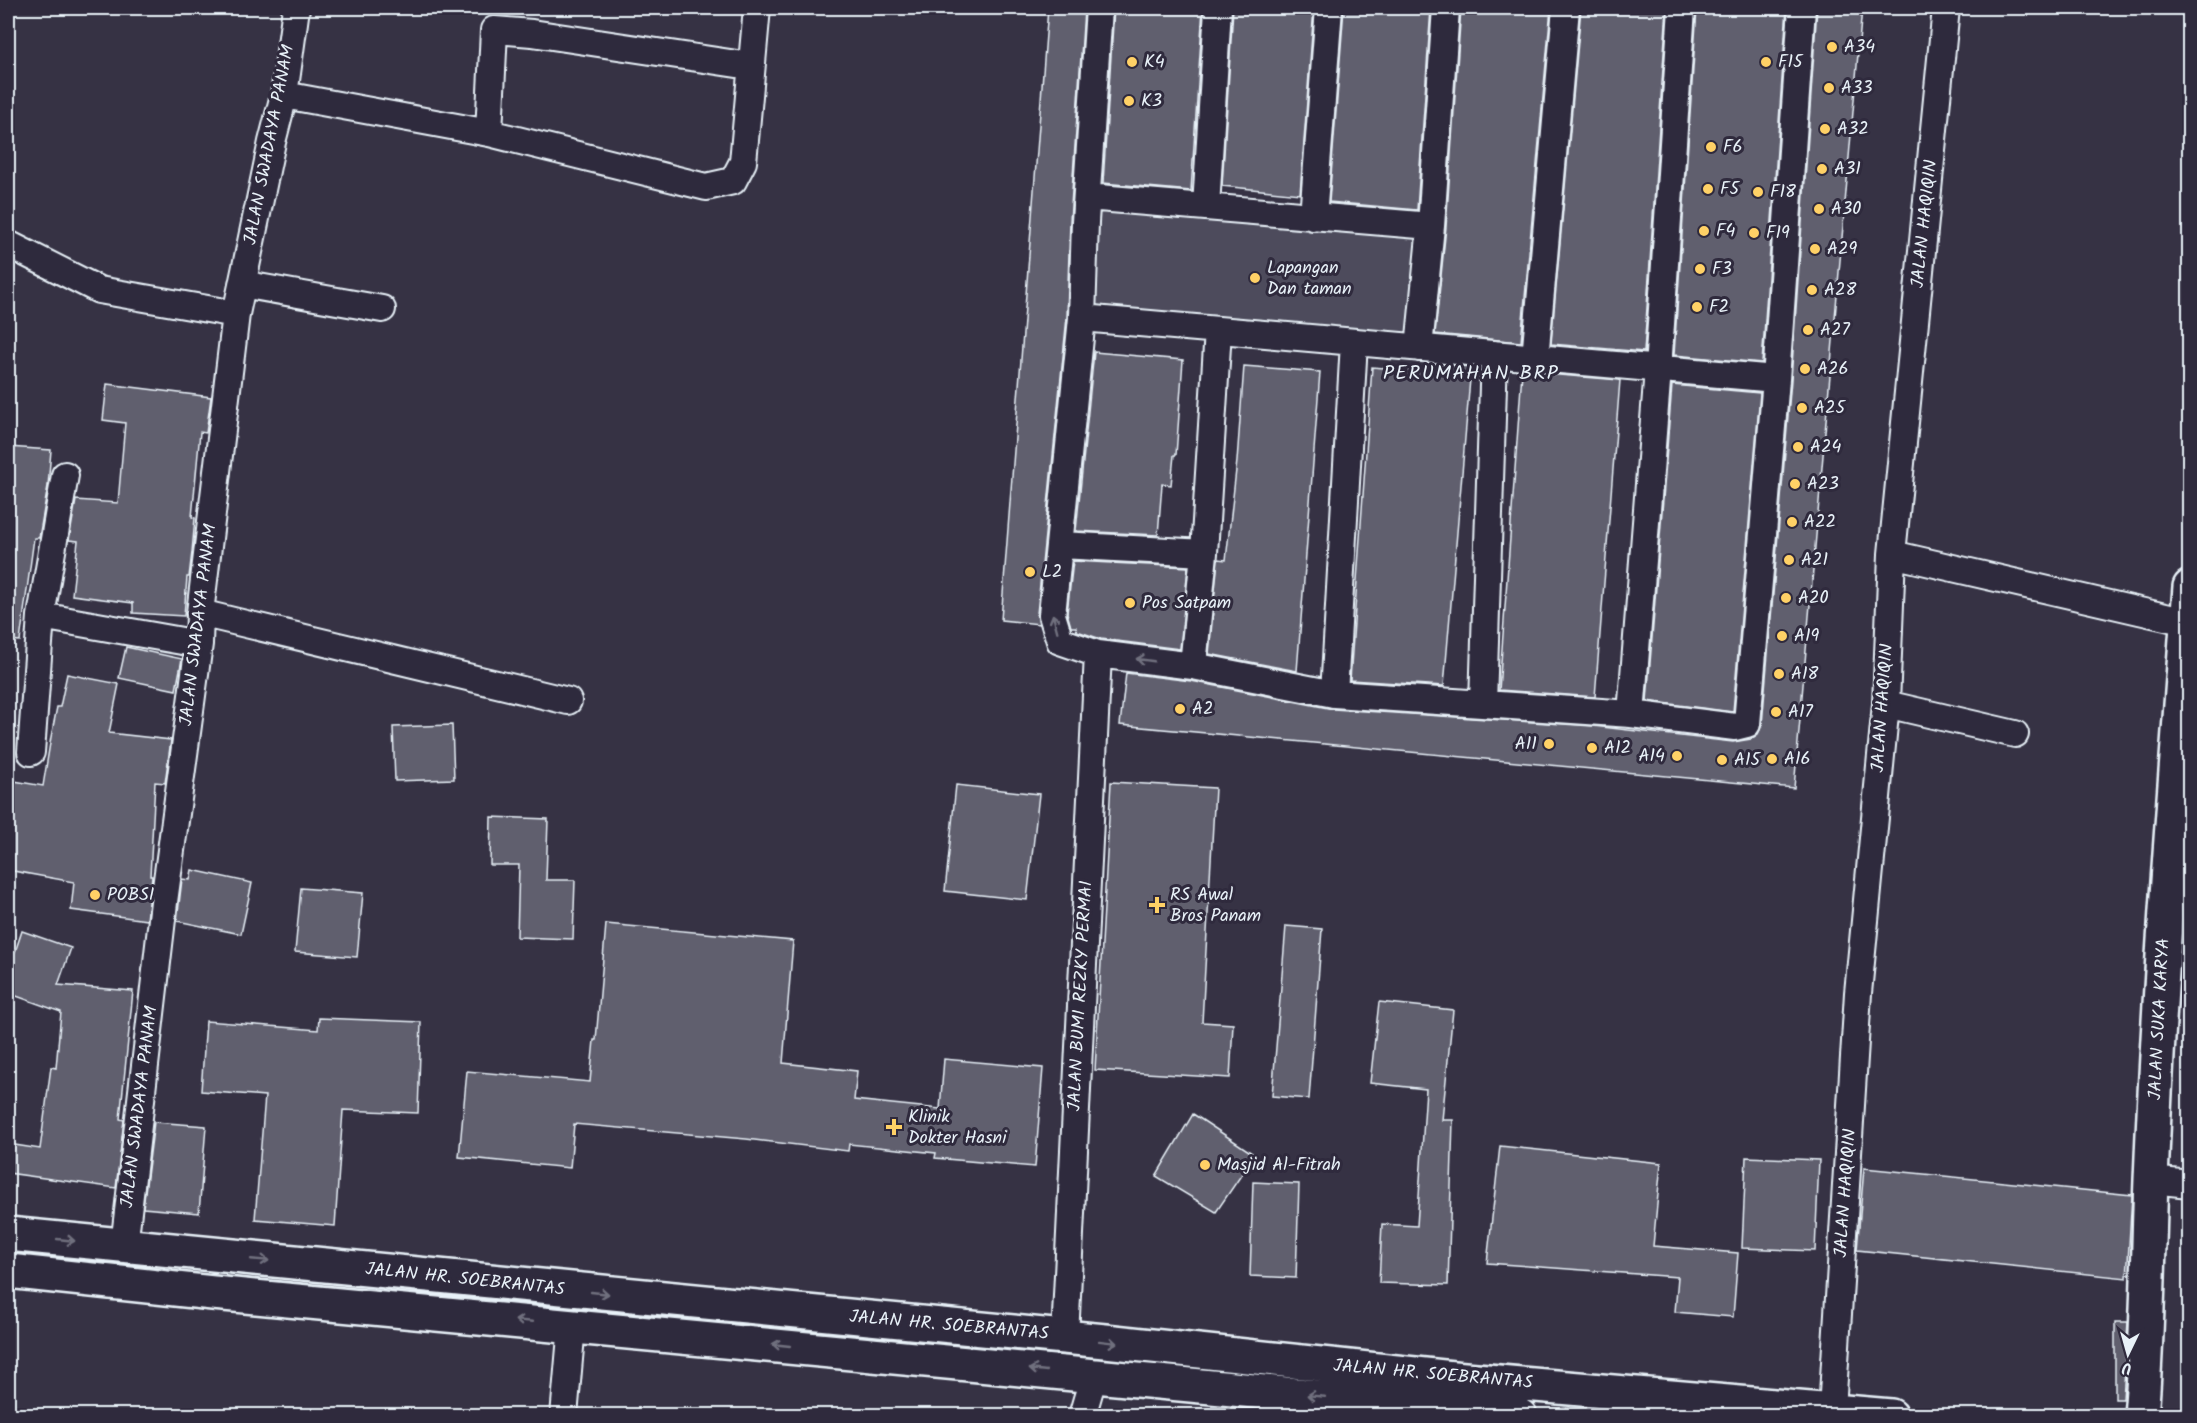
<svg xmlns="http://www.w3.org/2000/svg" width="2197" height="1423" font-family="Kalam,sans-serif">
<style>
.green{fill:#4d4b5c;stroke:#9a9eaa;stroke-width:1.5}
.building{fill:#605e6e;stroke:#e8f1f8;stroke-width:1.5}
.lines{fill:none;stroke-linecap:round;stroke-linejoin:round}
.minor-casing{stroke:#e8f1f8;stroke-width:30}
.major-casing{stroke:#e8f1f8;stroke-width:38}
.minor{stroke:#2f2a3d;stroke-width:26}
.major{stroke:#2f2a3d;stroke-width:33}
.oneway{stroke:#70707e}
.poi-dot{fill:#ffd166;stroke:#2f2a3d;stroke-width:2}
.labels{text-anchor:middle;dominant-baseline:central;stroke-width:6;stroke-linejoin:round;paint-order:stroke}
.poi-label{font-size:18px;fill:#e8f1f8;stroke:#2f2a3d;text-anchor:start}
.street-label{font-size:18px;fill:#e8f1f8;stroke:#2f2a3d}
.neighbourhood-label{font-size:20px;letter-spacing:1.5px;fill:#e8f1f8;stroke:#2f2a3d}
</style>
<rect width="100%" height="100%" fill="#363244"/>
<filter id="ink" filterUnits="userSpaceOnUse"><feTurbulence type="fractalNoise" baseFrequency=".0167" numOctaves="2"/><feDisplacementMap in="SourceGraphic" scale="12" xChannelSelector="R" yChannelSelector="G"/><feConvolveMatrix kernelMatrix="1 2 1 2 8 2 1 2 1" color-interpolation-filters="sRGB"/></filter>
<g filter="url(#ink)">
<path class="green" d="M1087 197 1431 226 1419 348 1082 318Z"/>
<path class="building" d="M1048 8 1084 10 1070 221 1067 317 1037 614 1039 624 1001 620Z
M1114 8H1203L1191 191 1103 183Z
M1233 8H1314L1300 194 1222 186Z
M1344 8H1431L1417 210 1329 202Z
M1461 8H1551L1521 342 1435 334 1446 227Z
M1581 8H1667L1644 352 1551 344Z
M1697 8H1787L1762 363 1674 355Z
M1817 8H1862L1794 788 1120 725 1126 673 1191 681 1333 709 1593 726 1733 742 1751 739 1758 734 1762 725 1791 380Z
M1094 352 1183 360 1176 455H1174L1171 485 1162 484 1158 535 1076 531Z
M1427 363 1471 367 1444 686 1350 680 1372 367 1423 371 1426 370Z
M1244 366 1320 372 1297 671 1209 654 1218 559 1226 560 1237 461Z
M1522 372 1620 380 1595 697 1499 690Z
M107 384 211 397 206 433 200 432 192 517 195 518 192 552 189 577H187L184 616 133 613V603L72 595 78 541 69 540 76 500 118 503 125 423 103 420Z
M1672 385 1760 393 1733 712 1647 701Z
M8 447 51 450 48 486 39 538H34L20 641 8 640Z
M1073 561 1188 567 1180 649 1101 639 1077 631 1076 627H1071L1067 613Z
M126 647 182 659 176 690 119 678Z
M67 674 119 684 109 733 171 740 165 783 155 782 150 876H152L147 920 71 910 74 882 8 870V780L43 786 51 737 57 707H60Z
M452 725 454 779 395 781 393 727Z
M1111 782 1215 788 1202 1022 1233 1024 1230 1078 1095 1070Z
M956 785 1039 794 1027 900 945 891Z
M491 817 548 819 546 880H575L573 939 517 937 519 865H490Z
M192 870 252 883 241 934 177 921 182 879 190 880Z
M301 888 363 893 357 957 295 952Z
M606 924 793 941 783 1063 857 1071 854 1100 940 1109 944 1059 1043 1068 1035 1167 935 1158 936 1153 849 1144 848 1151 746 1139 574 1124 570 1168 459 1157 467 1071 590 1082 594 1040H596Z
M1286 926 1322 929 1309 1099 1272 1096Z
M22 931 71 948 58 985 133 991 120 1119 124 1120 116 1188 8 1173V1144L40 1149 51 1067 56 1068 61 1012 8 993V973Z
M1379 1002 1453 1010 1442 1120H1453L1448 1285 1379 1283 1382 1224 1417 1226 1426 1089 1370 1083Z
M319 1018 421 1022 418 1113 343 1110 335 1226 255 1219 265 1096 201 1091 206 1021 318 1030Z
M1193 1114 1255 1155 1216 1212 1156 1176Z
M154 1122 206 1126 199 1213 143 1208Z
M1500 1146 1661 1163 1653 1246 1738 1253 1733 1317 1675 1312 1678 1277 1487 1263Z
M1746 1157 1819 1160 1815 1251 1742 1248Z
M1864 1168 2132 1195 2127 1278 1857 1250Z
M1253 1182 1299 1184 1296 1278 1250 1276Z
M2115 1322H2128L2123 1399H2115Z"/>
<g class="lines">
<g class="minor-casing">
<path id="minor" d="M1099 8 1085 222 1082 318 1052 615 1060 641 1098 654 1193 666 1334 694 1631 714 1735 727 1747 724 1776 379 1802 8
M284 95 489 133 706 187 733 181 743 162 757 8
M489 133 494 30 532 33 750 66
M1087 197 1431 226
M1206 207 1218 8
M1313 217 1329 8
M8 244 99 290 236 314
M242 284 382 309
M1082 318 1776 379
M1419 348 1431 226 1446 8
M1535 359 1566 8
M1061 545 1204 553
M1892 554 2187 622
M200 613 568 701
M41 616 199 644
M1193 666 1204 553 1218 330
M1334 694 1354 342
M1483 704 1494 354
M1886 704 2015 734
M1631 714 1658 369 1682 8
M31 752 41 616 65 475
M2151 1180 2190 1184
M124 1246 164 902 199 644 200 613 236 314 272 142 284 95 296 8
M1065 1337 1098 654
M1832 1410 1858 993 1886 704 1892 554 1946 8
M564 1416 572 1325
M1082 1416 1094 1375"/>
</g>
<g class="major-casing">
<path id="major" d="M8 1234 1105 1341 1453 1378 1891 1416
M8 1271 213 1293 1520 1416
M2141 1416C2148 1336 2148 1259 2151 1180 2159 982 2175 784 2190 587"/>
</g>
<use href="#minor" class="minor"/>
<use href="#major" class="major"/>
</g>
<defs><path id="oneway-shaft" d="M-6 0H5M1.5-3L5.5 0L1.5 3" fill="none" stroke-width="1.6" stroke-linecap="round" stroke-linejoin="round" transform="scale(1.5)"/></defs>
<g class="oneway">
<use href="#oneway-shaft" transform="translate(1055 623) rotate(-105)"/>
<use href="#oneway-shaft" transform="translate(1145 660) rotate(-172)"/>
<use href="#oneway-shaft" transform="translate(66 1240) rotate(6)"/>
<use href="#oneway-shaft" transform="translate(260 1260) rotate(5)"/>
<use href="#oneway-shaft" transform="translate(600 1293) rotate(6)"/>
<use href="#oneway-shaft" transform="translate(524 1321) rotate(-175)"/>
<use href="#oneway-shaft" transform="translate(1108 1342) rotate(7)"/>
<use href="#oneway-shaft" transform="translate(781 1345) rotate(-174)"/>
<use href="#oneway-shaft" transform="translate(1038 1370) rotate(-174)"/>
<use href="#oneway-shaft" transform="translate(1316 1396) rotate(-175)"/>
</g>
</g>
<g class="poi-dot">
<circle cx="1832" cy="47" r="6"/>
<circle cx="1132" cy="62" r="6"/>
<circle cx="1766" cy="62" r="6"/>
<circle cx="1829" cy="88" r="6"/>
<circle cx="1129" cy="101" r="6"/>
<circle cx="1825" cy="129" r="6"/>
<circle cx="1711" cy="147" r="6"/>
<circle cx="1822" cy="169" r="6"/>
<circle cx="1708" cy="189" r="6"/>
<circle cx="1758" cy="192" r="6"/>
<circle cx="1819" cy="209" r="6"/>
<circle cx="1704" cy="231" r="6"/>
<circle cx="1754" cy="233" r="6"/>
<circle cx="1815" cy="249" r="6"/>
<circle cx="1700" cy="269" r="6"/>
<circle cx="1255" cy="278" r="6"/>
<circle cx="1812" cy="290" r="6"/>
<circle cx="1697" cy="307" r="6"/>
<circle cx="1808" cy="330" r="6"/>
<circle cx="1805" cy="369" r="6"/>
<circle cx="1802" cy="408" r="6"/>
<circle cx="1798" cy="447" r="6"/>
<circle cx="1795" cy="484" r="6"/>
<circle cx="1792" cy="522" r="6"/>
<circle cx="1789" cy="560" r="6"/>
<circle cx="1030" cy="572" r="6"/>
<circle cx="1786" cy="598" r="6"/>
<circle cx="1130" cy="603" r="6"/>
<circle cx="1782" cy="636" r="6"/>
<circle cx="1779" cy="674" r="6"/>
<circle cx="1180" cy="709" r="6"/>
<circle cx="1776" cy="712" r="6"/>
<circle cx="1549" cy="744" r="6"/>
<circle cx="1592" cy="748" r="6"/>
<circle cx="1677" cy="756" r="6"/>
<circle cx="1772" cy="759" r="6"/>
<circle cx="1722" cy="760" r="6"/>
<circle cx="95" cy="895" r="6"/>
<path d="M1154 896h6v6h6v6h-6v6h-6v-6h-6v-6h6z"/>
<path d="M891 1118h6v6h6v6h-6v6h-6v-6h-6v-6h6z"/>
<circle cx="1205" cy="1165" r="6"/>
</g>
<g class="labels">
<g class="poi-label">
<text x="1844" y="47">A34</text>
<text x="1144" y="62">K4</text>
<text x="1778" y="62">F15</text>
<text x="1841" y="88">A33</text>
<text x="1141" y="101">K3</text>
<text x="1837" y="129">A32</text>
<text x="1723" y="147">F6</text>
<text x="1834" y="169">A31</text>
<text x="1720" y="189">F5</text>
<text x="1770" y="192">F18</text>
<text x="1831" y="209">A30</text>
<text x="1716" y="231">F4</text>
<text x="1766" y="233">F19</text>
<text x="1827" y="249">A29</text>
<text x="1267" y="268">Lapangan<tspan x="1267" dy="21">Dan taman</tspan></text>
<text x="1712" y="269">F3</text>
<text x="1824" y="290">A28</text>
<text x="1709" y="307">F2</text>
<text x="1820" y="330">A27</text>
<text x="1817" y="369">A26</text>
<text x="1814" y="408">A25</text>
<text x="1810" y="447">A24</text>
<text x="1807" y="484">A23</text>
<text x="1804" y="522">A22</text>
<text x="1801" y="560">A21</text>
<text x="1042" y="572">L2</text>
<text x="1798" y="598">A20</text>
<text x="1142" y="603">Pos Satpam</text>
<text x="1794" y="636">A19</text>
<text x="1791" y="674">A18</text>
<text x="1192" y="709">A2</text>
<text x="1788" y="712">A17</text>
<text x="1537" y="744" text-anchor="end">A11</text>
<text x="1604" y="748">A12</text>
<text x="1665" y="756" text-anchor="end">A14</text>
<text x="1784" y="759">A16</text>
<text x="1734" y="760">A15</text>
<text x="107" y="895">POBSI</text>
<text x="1170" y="895">RS Awal<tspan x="1170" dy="21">Bros Panam</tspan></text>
<text x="908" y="1117">Klinik<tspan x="908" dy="21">Dokter Hasni</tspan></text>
<text x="1217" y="1165">Masjid Al-Fitrah</text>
</g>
<g class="street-label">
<text transform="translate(270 145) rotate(-79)">JALAN SWADAYA PANAM</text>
<text transform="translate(1925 224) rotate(-84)">JALAN HAQIQIN</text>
<text transform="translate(199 625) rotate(-83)">JALAN SWADAYA PANAM</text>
<text transform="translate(1883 708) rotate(-86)">JALAN HAQIQIN</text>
<text transform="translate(1081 996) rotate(-87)">JALAN BUMI REZKY PERMAI</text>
<text transform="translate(2160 1019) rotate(-87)">JALAN SUKA KARYA</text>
<text transform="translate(140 1107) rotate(-83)">JALAN SWADAYA PANAM</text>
<text transform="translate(1846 1193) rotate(-86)">JALAN HAQIQIN</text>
<text transform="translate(465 1280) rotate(6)">JALAN HR. SOEBRANTAS</text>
<text transform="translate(949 1326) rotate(5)">JALAN HR. SOEBRANTAS</text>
<text transform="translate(1433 1375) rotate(5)">JALAN HR. SOEBRANTAS</text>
</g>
<g class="neighbourhood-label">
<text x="1471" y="374">PERUMAHAN BRP</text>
</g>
</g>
<rect width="2197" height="1423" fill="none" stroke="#2f2a3d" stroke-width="30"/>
<rect x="15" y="15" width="2167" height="1393" fill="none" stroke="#e8f1f8" stroke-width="2" filter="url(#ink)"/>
<g transform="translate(2128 1354) rotate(185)" stroke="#2f2a3d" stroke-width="4.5" paint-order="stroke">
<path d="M0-4.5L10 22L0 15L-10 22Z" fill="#e8f1f8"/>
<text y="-9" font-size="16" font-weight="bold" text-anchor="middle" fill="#e8f1f8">U</text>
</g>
</svg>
